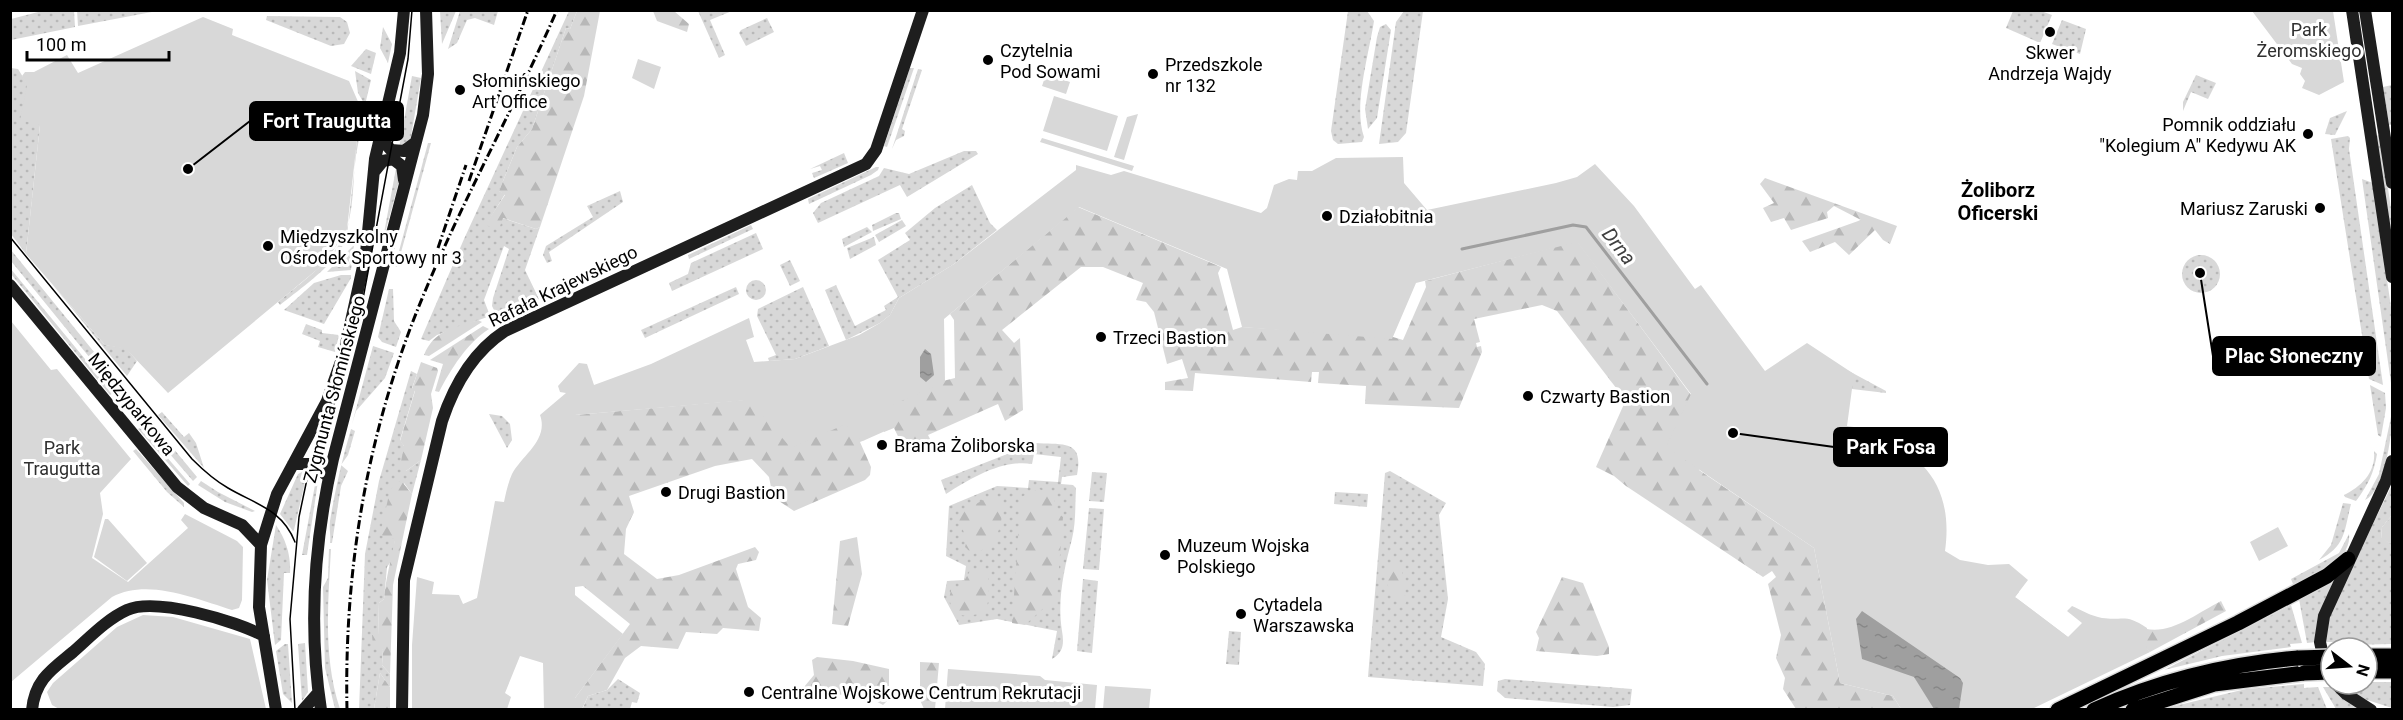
<svg xmlns="http://www.w3.org/2000/svg" width="2403" height="720" font-family="Roboto,sans-serif">
<style>
.grass{fill:url(#grass-dots)}
.forest{fill:url(#forest-firs)}
.green{fill:#d8d8d8}
.water{fill:url(#water-ripples)}
.lines{fill:none;stroke-linecap:round;stroke-linejoin:round}
.stream{stroke:#9f9f9f;stroke-width:3}
.primary-casing{stroke:#dbdbdb;stroke-width:18}
.secondary{stroke:#1e1e1e;stroke-width:12}
.primary{stroke:#000;stroke-width:15}
.tram{stroke:#000;stroke-width:1.5}
.rail{stroke:#000;stroke-width:3;stroke-dasharray:9 3 1.5 3;stroke-linecap:butt}
.primary-bridge-casing{stroke:#dbdbdb;stroke-width:18;stroke-linecap:butt}
.primary-bridge{stroke:#000;stroke-width:15}
.poi-dot{fill:#000;stroke:#fff;stroke-width:2}
.labels{text-anchor:middle;dominant-baseline:central;stroke-width:6;stroke-linejoin:round;paint-order:stroke}
.park-label{font-size:18px;fill:#2f2f2f;stroke:#fff}
.poi-label{font-size:18px;fill:#000;stroke:#fff;text-anchor:start}
.street-label{font-size:18px;fill:#000;stroke:#fff}
.neighbourhood-label{font-size:20px;font-weight:bold;fill:#000;stroke:#fff}
.water-label{font-size:20px;font-style:italic;fill:#404040;stroke:#fff}
.leader{fill:none;stroke:#000;stroke-width:2}
.callout-dot{fill:#000;stroke:#fff;stroke-width:2}
.callout{fill:#000;stroke:#000;stroke-width:2}
.callout-label{font-size:20px;text-anchor:middle;font-weight:bold;fill:#fff}
</style>
<defs>
<pattern id="grass-dots" width="8" height="8" patternUnits="userSpaceOnUse" patternTransform="scale(1.5)"><rect width="8" height="8" fill="#d8d8d8"/><path d="M2 2h.1M6 6h.1" fill="none" stroke="#b8b8b8" stroke-width="1.8" stroke-linecap="round"/></pattern>
<pattern id="forest-firs" width="22" height="20" patternUnits="userSpaceOnUse" patternTransform="scale(1.5)"><rect width="22" height="20" fill="#d8d8d8"/><path d="M5 1l3.5 6h-7zM16 11l3.5 6h-7z" fill="#b8b8b8"/></pattern>
<pattern id="water-ripples" width="26" height="14" patternUnits="userSpaceOnUse" patternTransform="scale(1.5)"><rect width="26" height="14" fill="#9f9f9f"/><path d="M2 4q2-2 4 0t4 0M15 11q2-2 4 0t4 0" fill="none" stroke="#878787"/></pattern>
</defs>
<rect width="100%" height="100%" fill="#fff"/>
<path class="grass" d="M77 10H157V11L78 26Z
M42 11H74L75 27 11 40V19Z
M440 11H456L442 44Z
M460 11H498L494 25 475 18 467 20 457 43 448 49Z
M569 11H577L570 29 566 28 532 129 517 147 499 191 505 194 486 225 502 218 536 229 540 227 525 270 539 299 504 316 495 312 492 306 493 298 509 249 504 246 484 300 490 316 437 335 429 341 421 339 464 239Z
M698 11H732L710 20 725 55 719 58Z
M1348 11H1367L1374 21C1369 54 1353 106 1364 137L1362 142 1338 144 1333 140 1331 131Z
M1404 11H1423L1406 133 1398 142 1379 144 1396 22Z
M2013 11H2041L2052 15 2040 43 2006 28Z
M267 16 340 17 347 22 350 33 344 44 331 46 266 20Z
M767 18 774 32 746 46 739 33 741 30Z
M2062 20 2086 29 2080 54 2052 44Z
M1386 24 1391 30 1377 118 1368 129 1365 109 1377 37 1380 27Z
M383 27 392 44 388 63 380 48Z
M366 49 376 53 371 74 351 66Z
M11 68 18 69 28 85 40 125 26 254 11 234Z
M910 68H914L887 147 884 146Z
M918 69 922 70 902 129 905 131 904 136 896 140 892 149Z
M355 71 371 80 365 105 358 93Z
M2196 75 2216 83 2208 99 2191 92 2183 111V102Z
M412 76 421 78 410 142 399 148Z
M2392 85V125H2389L2383 87Z
M2347 111 2335 135 2325 134 2330 118Z
M364 113 356 155 347 235C341 261 301 288 280 305L278 302C300 283 339 257 347 228 358 191 350 148 364 113Z
M2380 135 2392 215V239L2376 136Z
M2348 136 2350 138 2349 149 2383 385 2369 379 2331 139Z
M428 143H431L397 267 395 266Z
M964 151H976L978 154 907 197 900 185 818 223 813 213 821 203 879 176 884 168 909 174Z
M844 153 848 163 814 178 812 173 822 170 820 166 810 169Z
M397 163 401 174 382 244Z
M876 167H879L878 170 871 175 809 204 808 199Z
M2362 179 2373 183 2392 314V390Z
M972 185 990 223 997 230 954 264 899 298 890 315 880 323 846 340 825 290 836 285 855 326 886 310 884 306 898 297 878 260 910 240 905 233 935 208Z
M620 191 623 202 549 252 552 261 547 263 543 255 546 246 593 217 587 206Z
M896 213H899L901 219 873 231 872 225Z
M902 220 906 226 879 242 875 235Z
M751 225 753 229 689 259 688 255Z
M867 227 872 232 844 247 842 239Z
M756 233 763 249 672 291 669 283 688 274 691 263Z
M874 237 876 245 850 259 847 248Z
M354 245 351 270 327 272Z
M11 250 121 385 116 390 11 261Z
M2182 274a19 19 0 1 1 38 0a19 19 0 1 1-38 0Z
M790 260 800 281 790 286 780 265Z
M10 268 113 393 110 395 11 274Z
M341 275H351V278L324 324 284 310 314 283Z
M746 290a10 10 0 1 1 20 0a10 10 0 1 1-20 0Z
M52 284 105 345 126 348 137 361 127 376Z
M736 287 739 294 645 338 641 330Z
M803 287 829 346 795 359 769 361 768 358 776 355 757 316 758 309Z
M389 289H393L394 321 401 332 396 347 382 342 378 337Z
M306 324 322 330V333L339 335 335 352 318 347 320 341 302 334Z
M373 346 394 353 385 378 356 411 352 424Z
M1847 370 1886 391V393L1852 389Z
M411 371 417 374 412 388 415 390 400 440 404 446 406 471 421 460 412 494 404 483 392 560 387 567 384 599 379 603 378 635H372L383 650 382 665 390 674V687L380 673 374 709 359 710 365 554 379 481Z
M2370 385 2385 393 2386 408 2381 437 2378 435Z
M162 412 184 437 189 433 196 443 204 468 158 415Z
M2392 412C2393 431 2385 491 2365 500L2379 474Z
M489 414 502 416 510 424 512 440 507 448Z
M149 419 197 477 193 481 144 424Z
M141 427 190 484 188 486 138 429Z
M351 429 355 431 348 455 341 465 348 471 341 486 332 543H330C331 535 329 530 330 521 335 490 342 460 351 429Z
M1035 443C1063 445 1084 439 1077 475L1062 477 1061 484 1073 485 1076 488C1075 505 1076 523 1072 539 1064 569 1057 600 1062 631 1064 643 1064 652 1052 659L1057 631 997 619 959 625 944 597 947 581 964 580 966 566 946 556 949 506 997 486 1028 488 1029 480 1058 482 1061 457 1034 454 1032 464C1003 459 971 478 946 494L941 480Z
M136 449 184 503V507L167 492 133 451Z
M2374 451 2377 454C2374 473 2368 485 2356 501L2345 497 2344 495C2362 486 2376 472 2374 451Z
M308 469 294 530 293 531 280 514 298 474Z
M1390 471 1446 503 1439 515 1448 599 1441 637 1476 652 1485 664 1483 686 1368 677 1385 473Z
M1092 472 1107 473 1104 502 1089 501Z
M317 474 318 481 307 555H302Z
M201 481 218 492 255 511 252 512 225 502 198 485Z
M2392 485V515L2382 527 2381 538 2392 544V644L2347 645V642H2325L2329 613Z
M1335 492 1368 494 1367 507 1334 504Z
M2343 503 2351 504C2344 531 2346 546 2319 560L2331 545Z
M1089 508 1104 509 1099 570 1083 569Z
M276 525C286 540 291 555 290 573H284L281 640 275 645 267 580Z
M2349 534C2352 560 2315 576 2295 589L2291 579 2339 553Z
M329 549H331C328 603 323 658 340 709H335L325 668 323 587 328 578Z
M1083 579 1098 581 1092 653 1077 651Z
M2330 584H2332L2318 622 2316 642 2307 643 2299 599Z
M2291 605 2302 643 2290 644 2291 647 2222 656 2164 670Z
M1229 631 1241 632 1239 665 1226 664Z
M305 643 308 692 302 701 298 644Z
M285 644H288L292 703 283 694 276 651Z
M618 679 640 693 637 703 632 702 630 709 582 710 588 696 607 690Z
M1505 679 1632 689 1630 705 1613 707 1505 698 1497 691 1498 681Z
M2367 682H2392V708L2358 697 2343 686H2363Z
M2304 684V688L2318 687 2327 709H2162L2246 689Z
M2323 687H2333L2359 709H2336Z"/>
<path class="forest" d="M577 11H600L584 96 540 227 536 229 503 218 499 229 485 225 505 195 499 191 517 147 532 129 566 28 570 29Z
M653 11H674L689 24 687 32 657 21Z
M1765 178 1897 226 1890 244 1883 240 1875 230 1849 255 1835 242 1810 252 1802 241 1861 220 1834 206 1827 212 1828 218 1791 230 1784 218 1771 222 1763 208 1774 203 1760 184Z
M1078 207 1221 267 1218 273 1233 330 1242 327 1393 337 1403 340 1426 287 1425 281 1577 241 1691 395 1699 470 1814 548 1840 683 1893 696 1901 709H1796L1783 689 1785 678 1776 658 1781 635 1768 584 1776 577 1772 571 1763 577 1626 486 1614 476 1596 467 1624 404 1620 393 1557 311 1542 305 1474 319 1480 342 1476 343 1477 347 1481 346 1482 352 1459 408 1365 404 1366 386 1318 383 1319 372H1312L1311 382 1195 373 1193 391 1165 390V382L1188 378 1182 359 1167 364 1154 312 1146 302 1136 300 1143 283 1103 267H1081L1002 330 1014 343 1020 338 1023 410 1005 421 998 404 928 435 930 439 905 451 894 428 884 432 882 396 955 378 954 320 950 314Z
M478 320 482 322 429 356 424 355C434 330 454 328 478 320Z
M483 326 489 329C467 343 451 369 439 392L435 391 443 364 430 360Z
M421 362 437 368 438 371 431 394 433 408 421 460 406 471 400 467 404 446 400 441 415 391 412 389Z
M742 391 845 412 865 440 860 442 871 467 870 475 865 480 794 511 773 497 769 477 752 459 715 466 629 496 634 512 626 529 624 554 657 579 679 575 755 547 759 552 756 560 738 564 736 569 748 607 761 618 759 631 723 628 717 634 686 632 678 649 641 646 625 658 607 690 588 696 582 709H575V698L630 624 583 586 575 587V415L744 400Z
M398 481 403 483 412 494 393 585 390 674 382 665 383 650 373 646 372 635H378L379 603 384 599C386 577 391 560 395 539L380 535 390 490Z
M1039 489 1055 496 1054 510 1063 517 1056 605H1047L1025 625 1012 623 1021 497Z
M990 496 1002 505C1003 527 996 547 973 554L965 547 967 540 958 518 962 512Z
M2392 515V544L2381 539 2382 527Z
M857 537 862 574 848 626 832 624 840 541Z
M1388 563 1401 564 1406 603 1393 600 1386 580Z
M981 567 988 571 989 598 985 613 967 616 954 614 949 599 952 586 960 588 970 571Z
M1562 577 1583 583 1609 647V654L1597 656 1536 651 1539 638 1536 632Z
M2010 588 2019 592 2015 597 2068 637 2137 625C2163 641 2197 613 2221 601L2226 611 2150 652 2147 649 2039 640Z
M817 657 853 661 889 669V699L883 705 857 691 812 701 808 699 804 687 814 675 812 660Z
M920 662 939 663 935 709H924L920 700Z
M380 673 390 687V709H374Z"/>
<path class="green" d="M2252 11H2333L2344 82 2319 95 2302 88 2305 81 2300 74 2302 68 2292 64Z
M203 17 233 29 232 35 349 81 363 113 357 140 347 229 325 263 168 393 126 349 105 345 26 254 40 125 20 120 27 85 22 76 25 72H34L67 55 78 73Z
M638 59 661 67 654 89 632 78Z
M1046 74 1070 82 1066 94 1042 86Z
M1054 96 1118 116 1107 151 1043 131Z
M1138 114 1124 160 1114 157 1127 117Z
M1042 138 1134 166 1132 171 1040 142Z
M1403 157 1404 183 1427 210 1556 183 1577 177 1595 164 1634 206 1695 289 1701 285 1765 371 1807 343 1854 374 1847 426 1875 430V439C1930 454 1953 495 1945 551L1960 560 1988 565 2009 564 2028 580 2015 597 2068 637 2082 623 2067 611 2072 606C2081 610 2091 616 2102 618 2124 621 2125 613 2147 628L2146 647 2150 652 2032 709H1901L1893 696 1840 683 1814 548 1666 447 1691 394 1577 242 1416 283 1392 339 1242 327 1227 269 1079 207 944 319 945 382 892 405V428L865 440 861 441 846 424 791 448 749 400 575 415V595L623 634 575 698V709H544L543 663 520 656 505 693 511 697 507 709 412 710V645L417 577 434 582 432 594 459 595 463 604 477 598 495 501 504 502C506 493 508 483 512 474 522 455 549 440 540 415L566 393 560 392 558 386 579 363 587 364 594 385 651 364 749 318 754 337 746 340 754 362 795 359 859 335 880 323 890 315 899 298 954 264 1076 170V165L1111 175 1124 171 1261 213 1267 208 1274 185 1289 179 1297 180 1298 171H1312L1336 158Z
M11 321 51 370 57 369 131 459 100 493 103 514 92 558 128 582 188 528 181 520 185 514 237 541 243 547 242 600 239 608 232 610C196 599 148 578 112 597L11 682Z
M105 519H108L147 563 127 581 94 557Z
M2278 527 2288 546 2259 561 2250 542Z
M143 615 173 617 250 639 266 709 61 710 52 705 47 692 53 683 117 627Z
M948 669 1040 676 1045 680 1097 685 1095 709H945Z
M1105 686 1151 689 1149 709H1103Z"/>
<path class="water" d="M925 349 931 354 934 375 926 382 920 377V357Z
M1862 611 1960 678 1963 683 1959 709H1934L1914 677 1862 659 1856 619Z"/>
<g class="lines">
<path class="stream" d="M1462 249 1573 225 1586 227 1707 384"/>
<g class="primary-casing">
<path id="primary" d="M2367 656H2392
M2367 671H2392
M2058 710 2238 623 2327 576 2348 559
M2094 710C2161 680 2226 664 2298 658
M2133 710 2214 684 2304 673"/>
</g>
<path class="secondary" d="M2352 10 2392 277
M2365 10 2392 183
M382 131 385 143 391 150 404 151 416 142
M374 172 383 161 393 159 402 166 404 180
M10 285 177 487 204 508 242 525 261 545
M293 464H312L329 477
M2325 665 2320 642 2324 616 2386 481 2392 461
M2336 684 2346 694 2371 710
M32 710C35 680 51 670 73 652 89 638 107 619 127 610 156 597 236 621 264 636
M276 710 259 607 261 545 277 494 327 401 344 353 366 253 375 159 400 53 404 10
M303 710 318 693
M321 710C308 625 314 542 333 459L423 115 428 74 426 10
M402 710 404 580 442 421C454 385 473 352 505 331L866 164 876 150 923 10"/>
<use href="#primary" class="primary"/>
<path class="tram" d="M10 237 192 459C203 470 214 480 228 488 255 504 282 509 295 542
M295 710 290 619 299 517 307 479 345 374 359 320 408 59 412 10"/>
<path class="rail" d="M469 181 528 10
M438 248 466 165
M347 710C344 572 366 439 417 311 458 208 513 111 557 10"/>
<g class="primary-bridge-casing">
<path id="primary-bridge" d="M2298 658 2331 657
M2304 673 2331 672"/>
</g>
<use href="#primary-bridge" class="primary-bridge"/>
</g>
<g class="poi-dot">
<circle cx="2050" cy="32" r="6"/>
<circle cx="988" cy="60" r="6"/>
<circle cx="1153" cy="74" r="6"/>
<circle cx="460" cy="90" r="6"/>
<circle cx="2308" cy="134" r="6"/>
<circle cx="2320" cy="208" r="6"/>
<circle cx="1327" cy="216" r="6"/>
<circle cx="268" cy="246" r="6"/>
<circle cx="1101" cy="337" r="6"/>
<circle cx="1528" cy="396" r="6"/>
<circle cx="882" cy="445" r="6"/>
<circle cx="666" cy="492" r="6"/>
<circle cx="1165" cy="555" r="6"/>
<circle cx="1241" cy="614" r="6"/>
<circle cx="749" cy="692" r="6"/>
</g>
<g class="labels">
<g class="park-label">
<text x="2309" y="29">Park<tspan x="2309" dy="21">Żeromskiego</tspan></text>
<text x="62" y="447">Park<tspan x="62" dy="21">Traugutta</tspan></text>
</g>
<g class="poi-label">
<text x="1000" y="50">Czytelnia<tspan x="1000" dy="21">Pod Sowami</tspan></text>
<text x="2050" y="52" text-anchor="middle">Skwer<tspan x="2050" dy="21">Andrzeja Wajdy</tspan></text>
<text x="1165" y="64">Przedszkole<tspan x="1165" dy="21">nr 132</tspan></text>
<text x="472" y="80">Słomińskiego<tspan x="472" dy="21">Art Office</tspan></text>
<text x="2296" y="124" text-anchor="end">Pomnik oddziału<tspan x="2296" dy="21">"Kolegium A" Kedywu AK</tspan></text>
<text x="2308" y="208" text-anchor="end">Mariusz Zaruski</text>
<text x="1339" y="216">Działobitnia</text>
<text x="280" y="236">Międzyszkolny<tspan x="280" dy="21">Ośrodek Sportowy nr 3</tspan></text>
<text x="1113" y="337">Trzeci Bastion</text>
<text x="1540" y="396">Czwarty Bastion</text>
<text x="894" y="445">Brama Żoliborska</text>
<text x="678" y="492">Drugi Bastion</text>
<text x="1177" y="545">Muzeum Wojska<tspan x="1177" dy="21">Polskiego</tspan></text>
<text x="1253" y="604">Cytadela<tspan x="1253" dy="21">Warszawska</tspan></text>
<text x="761" y="692">Centralne Wojskowe Centrum Rekrutacji</text>
</g>
<g class="street-label">
<text transform="translate(563 286) rotate(-26)">Rafała Krajewskiego</text>
<text transform="translate(334 389) rotate(-75)">Zygmunta Słomińskiego</text>
<text transform="translate(132 404) rotate(51)">Międzyparkowa</text>
</g>
<g class="neighbourhood-label">
<text x="1998" y="190">Żoliborz<tspan x="1998" dy="23">Oficerski</tspan></text>
</g>
<g class="water-label">
<text transform="translate(1619 246) rotate(52)">Drna</text>
</g>
</g>
<path class="leader" d="M188 169L250 121M2200 273L2213 356M1733 433L1834 447"/>
<g class="callout-dot">
<circle cx="188" cy="169" r="6"/>
<circle cx="2200" cy="273" r="6"/>
<circle cx="1733" cy="433" r="6"/>
</g>
<g class="callout">
<rect x="250" y="102" width="153" height="38" rx="6"/>
<rect x="2213" y="337" width="162" height="38" rx="6"/>
<rect x="1834" y="428" width="113" height="38" rx="6"/>
</g>
<g class="callout-label">
<text x="327" y="128">Fort Traugutta</text>
<text x="2294" y="363">Plac Słoneczny</text>
<text x="1891" y="454">Park Fosa</text>
</g>
<rect width="2403" height="720" fill="none" stroke="#000000" stroke-width="24"/>
<g transform="translate(2349 666) rotate(107)"><circle r="28" fill="#ffffff" stroke="#999999" stroke-width="1.5"/>
<path d="M0-4.5L10 22L0 15L-10 22Z" fill="#000000"/>
<text y="-9" font-size="16" font-weight="bold" text-anchor="middle" fill="#000000">N</text>
</g>
<path d="M27 51v9h142v-9" fill="none" stroke="#000000" stroke-width="3"/>
<text x="36" y="51" font-size="18" fill="#000000" stroke="#ffffff" stroke-width="4.5" paint-order="stroke">100 m</text>
</svg>
